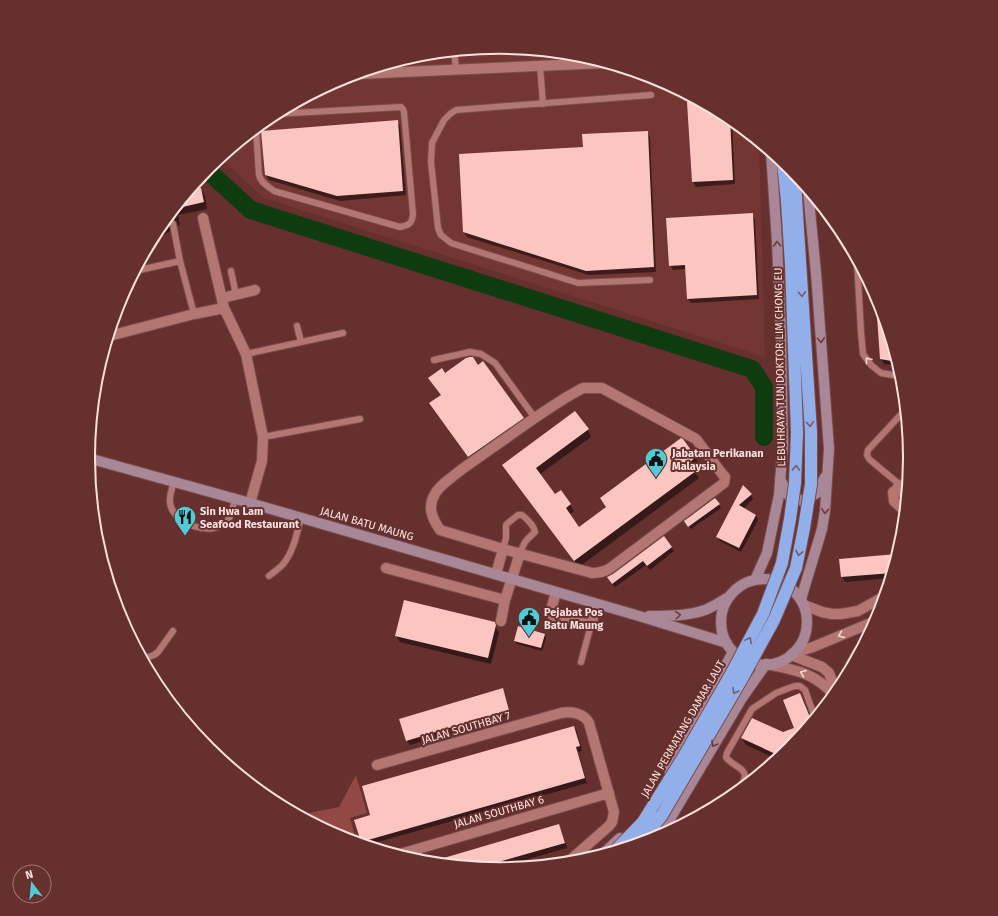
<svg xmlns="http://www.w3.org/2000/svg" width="998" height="916" viewBox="0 0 998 916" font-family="'Fira Sans',sans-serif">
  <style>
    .built { fill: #733633 }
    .green { fill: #924946 }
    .shadow { fill: #0007 }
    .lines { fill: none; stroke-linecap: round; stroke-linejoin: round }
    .river { stroke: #0f3b11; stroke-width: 18 }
    .building { fill: #fbc6c1 }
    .lane-casing { stroke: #7a4e4e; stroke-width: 8 }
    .street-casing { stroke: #7a4e4e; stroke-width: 12 }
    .secondary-casing { stroke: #7a4e4e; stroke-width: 12 }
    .highway-casing { stroke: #7a4e4e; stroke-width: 14 }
    .lane { stroke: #b37672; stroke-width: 6 }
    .street { stroke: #b37672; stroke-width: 10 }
    .secondary { stroke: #a98796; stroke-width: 10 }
    .highway { stroke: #92afea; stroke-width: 12 }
    .highway-bridge-casing { stroke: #7a4e4e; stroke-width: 14; stroke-linecap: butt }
    .highway-bridge { stroke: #92afea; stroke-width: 12 }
    .oneway { stroke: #6f3d3e }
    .oneway2 { stroke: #755c70 }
    .oneway3 { stroke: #f6d7d4 }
    .labels { text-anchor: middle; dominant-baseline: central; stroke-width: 4; stroke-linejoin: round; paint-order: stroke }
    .street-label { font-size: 11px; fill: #fee2df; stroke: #65302e }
    .poi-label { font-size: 11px; font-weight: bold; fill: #fee2df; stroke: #65302e; text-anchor: start }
    .rim { fill: none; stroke: #fee2df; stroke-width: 2 }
  </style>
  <rect width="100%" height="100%" fill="#65302e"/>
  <path class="built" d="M499,47l80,8 77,23 72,38 31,26 6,215 -501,-159 -44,-40 51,-42 71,-38 77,-23z"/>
  <path class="green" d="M356,775l11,38 -17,5 7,24 -15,-4 -43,-23 40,-8z"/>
  <path class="shadow" d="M701,102l27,14 4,4 3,64 -39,3 -3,-5 -5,-79z
    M397,121l3,5 6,69 -66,6 -71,-21 -3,-5z
    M647,132l3,5 6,135 -67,3 -122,-38 -3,-5 120,-84z
    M201,189l4,7 2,13 -29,6 2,10 -6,2 -2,3 -22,13 7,-14 32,-38z
    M752,214l3,5 4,80 -68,4 -3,-4 -1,-30 -14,1 -3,-5z
    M876,296l3,5 20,65 -15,-2 -3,-5z
    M441,395l82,23 4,7 -55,38 -38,-53 -4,-6z
    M588,430l3,7 -51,37 15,21 5,-4 10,14 4,6 -5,4 10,13 116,-71 4,7 -6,5 6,9 -120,89 -71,-96z
    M744,487l7,8 2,4 -10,10 13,6 2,5 -17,32 -21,-11 -3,-4z
    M715,499l6,9 -30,21 -4,-5z
    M671,547l3,4 -24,19 -4,-5 -31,22 -5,-5 3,-7z
    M897,555l-7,23 -45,4 -3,-5 -2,-17z
    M494,623l5,10 -8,31 -91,-22 -4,-7z
    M544,635l2,3 -4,13 -25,-7 -2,-3z
    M502,690l3,4 6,21 -101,30 -3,-5z
    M800,694l4,7 8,20 -23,28 -12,10 -31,-14 -4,-7 41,-5 12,-5z
    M574,727l3,5 5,19 -4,1 9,31 -220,62 -4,-1 -1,-3 9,-25z
    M558,825l3,5 6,18 -67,19 1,2 -70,-7z"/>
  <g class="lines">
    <path class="river" d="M207,170l44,40 501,159 12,18v50"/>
  </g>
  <path class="building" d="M699,101l31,17 3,62 -41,2 -5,-80z
    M398,120l5,71 -66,5 -72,-21 -4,-44z
    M648,131l6,136 -68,4 -123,-39 -4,-78 124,-7 -1,-13z
    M201,188l3,14 -30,7 16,-19z
    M753,213l4,82 -70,4 -2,-34 -16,1 -3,-48z
    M879,301l18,61 -17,-3 -4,-57z
    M470,357h3l5,8 5,-4 41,57 -56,39 -39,-54 12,-8 -13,-17 14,-10 3,5 21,-15z
    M575,411l14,18 -53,39 19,26 6,-4 10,14 -5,4 13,19 27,-20 -6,-9 81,-60 2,1 13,18 -6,5 6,9 -122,90 -72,-96z
    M743,485l9,9 -13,11 17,10 -17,33 -23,-11z
    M715,498l5,6 -32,23 -4,-6z
    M664,536l8,11 -25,19 -4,-5 -31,23 -5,-7 6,-3z
    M897,554l-5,19 -51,4 -2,-18z
    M404,600l91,22 1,3 -8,33 -93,-22z
    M518,626l27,8 -4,14 -27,-7z
    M503,688l6,22 -103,31 -7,-22z
    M800,693l12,29 -23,27 -9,7 -39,-18 11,-20 31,14 11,-4 -11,-28z
    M574,726l6,20 -4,1 9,31 -224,64 -7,-22 16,-5 -8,-29z
    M559,824l6,19 -84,24 -51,-5z"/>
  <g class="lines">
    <g class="lane-casing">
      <path id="lane" d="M454,51l2,18
        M540,66l3,38
        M256,129l3,46c2,8 9,11 15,16l126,36c10,-2 12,-4 13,-13l-9,-102 -1,-3 -2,-2 -126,7
        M173,224l7,37 14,53
        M857,261l4,71 2,22 8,11 10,8 12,2 8,-2
        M135,271l45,-10
        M231,271l5,24
        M650,280l-72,3 -127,-40 -10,-8 -3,-7 -7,-66 1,-19 12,-23 6,-6 6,-4 195,-15
        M297,326l4,16
        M246,354l97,-21
        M434,360l36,-8 11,2 14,9 40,55
        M263,437l97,-18
        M174,482c-2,6 -5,14 -4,21 3,22 44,35 58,17 4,-6 5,-14 7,-21
        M899,484l-30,-25 -2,-4 1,-5 37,-40
        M893,492l3,-6 12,-6
        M503,549l3,-11v-13l2,-2 10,-8h4c5,4 12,11 13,17 -10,9 -10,9 -15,21
        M269,576c5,-4 11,-8 15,-13 10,-13 13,-30 17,-46
        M143,659l11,-4 4,-3 15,-21
        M581,662l10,-37
        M849,672v-8l9,-15 4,-3
        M737,792c2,-4 5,-8 7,-12 5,-12 -13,-14 -18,-23l1,-4 25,-44 24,-16 13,-5 6,-2h5l5,4 10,28"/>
    </g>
    <g class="street-casing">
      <path id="street" d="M357,74l249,-11
        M203,218l21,90 22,46 17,83 -1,24 -12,42
        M222,298l33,-8
        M109,336l85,-22 30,-6
        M583,388h19l94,51 27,36 2,2 -1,6 -115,86c-6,3 -10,4 -17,4l-89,-24 -63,-19c-8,-12 -13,-23 -5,-36 4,-8 11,-12 17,-17 12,-10 25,-18 37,-27 31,-21 61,-45 94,-62z
        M905,511l-11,-10 -1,-9h11l2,3
        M386,568l119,32
        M496,574l7,-25
        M556,592l-5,18 1,5 2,1 37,9 6,-21
        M804,605l18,7 10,2h9l17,-3 27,-15
        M501,621l4,-21 15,-47
        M793,653l20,-6 60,-25 3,-2
        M791,655l31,12 7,6 7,19
        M766,664c28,6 48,8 68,31
        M377,765l184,-52c10,-2 23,0 28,10l25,89 -2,10 -3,4 -41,36
        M397,855l212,-62"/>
    </g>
    <g class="secondary-casing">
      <path id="secondary" d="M88,458l162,45 262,76 127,37 88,27
        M780,479l9,17 14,5 14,-8 8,-16
        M721 622a43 43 0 1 1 86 0a43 43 0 1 1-86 0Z
        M755,580l12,-27 12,-58 4,-51 -2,-109 -4,-93 -6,-90
        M801,599l21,-70 3,-18 4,-62 -13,-176 -8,-83
        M649,616c19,0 38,0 56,-6 8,-3 15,-8 22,-12
        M669,770l64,-118
        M657,837l13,-18 72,-121 24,-34
        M604,853l16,-15"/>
    </g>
    <g class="highway-casing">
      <path id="highway" d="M783,162l4,39
        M795,174l1,25"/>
    </g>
    <use href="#lane" class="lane"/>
    <use href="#street" class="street"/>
    <use href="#secondary" class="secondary"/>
    <use href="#highway" class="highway"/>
    <g class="highway-bridge-casing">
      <path id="highway-bridge" d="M641,842l21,-27 78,-133 34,-62 22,-52 8,-40 7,-44v-52l-15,-233
        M616,850l27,-28 41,-66 46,-80 33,-62 19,-51 8,-44 5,-36 2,-50 -6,-169 -4,-63"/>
    </g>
    <use href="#highway-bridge" class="highway-bridge"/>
  </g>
  <defs><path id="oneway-chevron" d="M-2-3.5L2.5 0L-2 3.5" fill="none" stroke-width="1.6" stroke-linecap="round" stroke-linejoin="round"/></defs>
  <g class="oneway">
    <use href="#oneway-chevron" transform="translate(777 244) rotate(-93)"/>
    <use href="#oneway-chevron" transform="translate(821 340) rotate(86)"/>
    <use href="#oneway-chevron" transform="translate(825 511) rotate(96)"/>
    <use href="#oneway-chevron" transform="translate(678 615) rotate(-5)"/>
    <use href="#oneway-chevron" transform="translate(714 744) rotate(121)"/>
  </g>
  <g class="oneway2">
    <use href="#oneway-chevron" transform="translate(802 294) rotate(86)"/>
    <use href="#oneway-chevron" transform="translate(810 424) rotate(86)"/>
    <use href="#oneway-chevron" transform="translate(796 468) rotate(-88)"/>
    <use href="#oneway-chevron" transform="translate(799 553) rotate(102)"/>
    <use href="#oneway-chevron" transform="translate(749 640) rotate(-62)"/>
    <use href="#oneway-chevron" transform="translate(735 691) rotate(120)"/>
  </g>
  <g class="oneway3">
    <use href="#oneway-chevron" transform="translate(868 360) rotate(-128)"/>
    <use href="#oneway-chevron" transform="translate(841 635) rotate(158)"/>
    <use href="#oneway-chevron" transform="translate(803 673) rotate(-159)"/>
  </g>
  <defs>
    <g id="civic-pin" transform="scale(1.15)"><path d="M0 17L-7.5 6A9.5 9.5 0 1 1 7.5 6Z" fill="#52cbd7" stroke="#65302e"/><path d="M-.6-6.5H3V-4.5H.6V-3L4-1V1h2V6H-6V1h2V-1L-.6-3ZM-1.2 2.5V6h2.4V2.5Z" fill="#111"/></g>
    <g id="restaurant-pin" transform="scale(1.15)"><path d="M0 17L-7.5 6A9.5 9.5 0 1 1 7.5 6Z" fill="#52cbd7" stroke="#65302e"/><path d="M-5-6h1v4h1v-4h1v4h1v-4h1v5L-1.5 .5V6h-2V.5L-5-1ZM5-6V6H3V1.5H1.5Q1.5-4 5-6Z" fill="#111"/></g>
  </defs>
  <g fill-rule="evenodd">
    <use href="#civic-pin" x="656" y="459"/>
    <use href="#restaurant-pin" x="185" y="517"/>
    <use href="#civic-pin" x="529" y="618"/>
  </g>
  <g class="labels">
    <g class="street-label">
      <text transform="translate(780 367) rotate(-91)">LEBUHRAYA TUN DOKTOR LIM CHONG EU</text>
      <text transform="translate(367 524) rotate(16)">JALAN BATU MAUNG</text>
      <text transform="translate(466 728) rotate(-16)">JALAN SOUTHBAY 7</text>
      <text transform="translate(683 729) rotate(-60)">JALAN PERMATANG DAMAR LAUT</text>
      <text transform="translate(499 812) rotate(-16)">JALAN SOUTHBAY 6</text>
    </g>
    <g class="poi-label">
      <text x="672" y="453">Jabatan Perikanan<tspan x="672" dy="13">Malaysia</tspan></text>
      <text x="200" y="511">Sin Hwa Lam<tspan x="200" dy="13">Seafood Restaurant</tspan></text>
      <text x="544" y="612">Pejabat Pos<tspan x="544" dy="13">Batu Maung</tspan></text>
    </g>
  </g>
  <path d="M0 0H998V916H0ZM95 458a404 404 0 1 1 808 0a404 404 0 1 1-808 0Z" fill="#65302e" fill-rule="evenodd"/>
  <path class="rim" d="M95 458a404 404 0 1 1 808 0a404 404 0 1 1-808 0Z"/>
  <g transform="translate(32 884) rotate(344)"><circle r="19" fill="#65302e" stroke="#a27775"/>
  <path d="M0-3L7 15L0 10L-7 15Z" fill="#52cbd7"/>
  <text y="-6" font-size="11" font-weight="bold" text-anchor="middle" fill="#fee2df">N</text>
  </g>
</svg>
